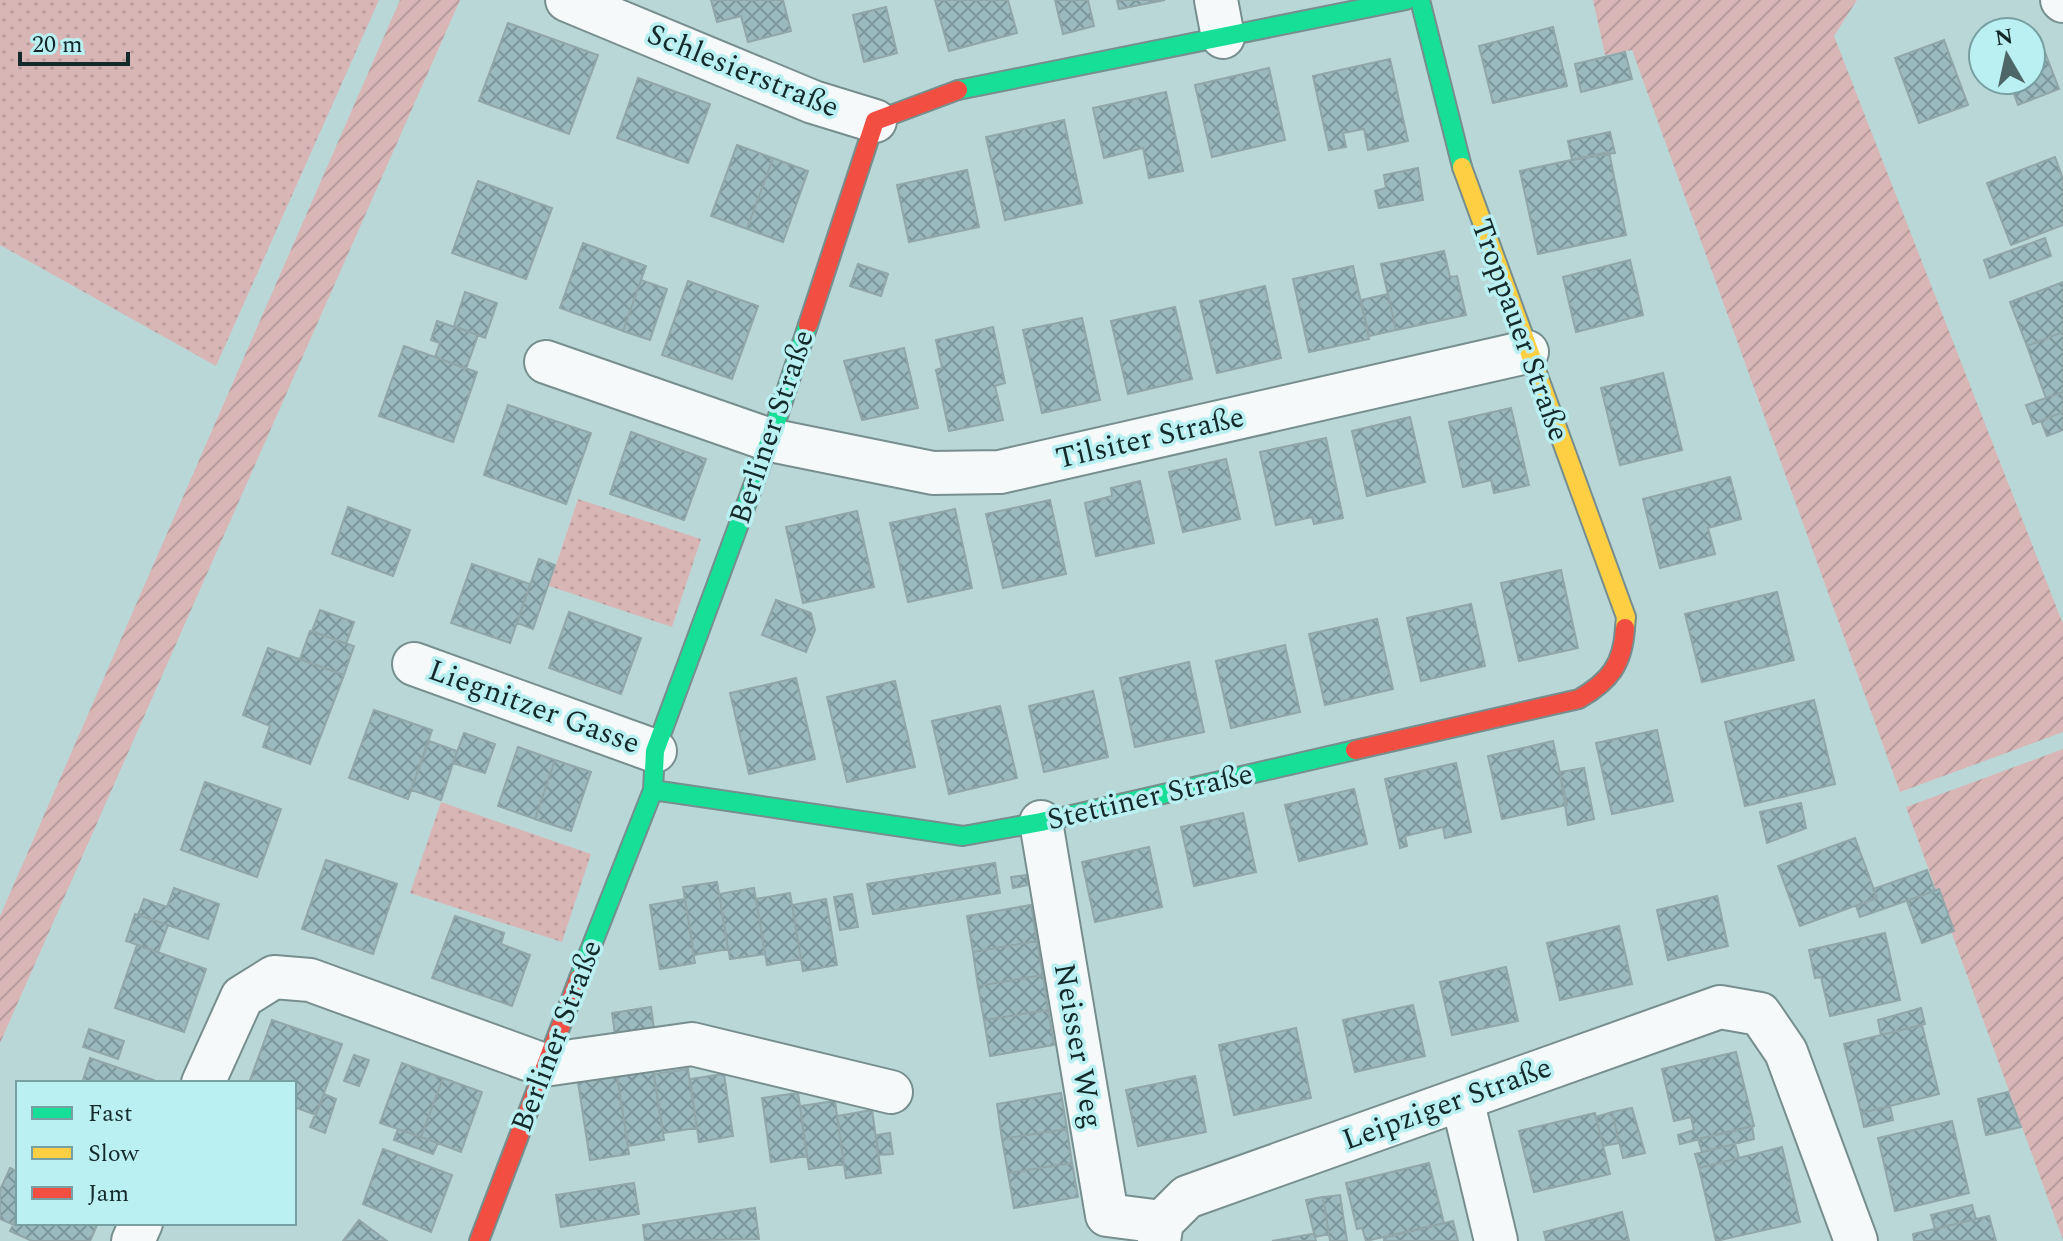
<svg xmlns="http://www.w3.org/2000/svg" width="2063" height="1241" viewBox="0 0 2063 1241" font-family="Spectral,serif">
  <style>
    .grass { fill: url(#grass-dots) }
    .garden { fill: url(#garden-furrows) }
    .building { fill: url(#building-cross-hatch); stroke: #90a6a9; stroke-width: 2 }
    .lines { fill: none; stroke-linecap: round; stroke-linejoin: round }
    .street-casing { stroke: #778e8e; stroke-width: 46 }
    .fast-casing { stroke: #778e8e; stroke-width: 22 }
    .slow-casing { stroke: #778e8e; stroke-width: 22 }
    .jam-casing { stroke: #778e8e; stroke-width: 22 }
    .street { stroke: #f5f9f9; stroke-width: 42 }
    .fast { stroke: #16e098; stroke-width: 18 }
    .slow { stroke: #ffcf43; stroke-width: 18 }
    .jam { stroke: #f24e42; stroke-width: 18 }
    .labels { text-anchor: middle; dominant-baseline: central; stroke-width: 7; stroke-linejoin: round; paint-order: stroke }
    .street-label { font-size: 30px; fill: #14292a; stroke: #baf0f2 }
  </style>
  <defs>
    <pattern id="grass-dots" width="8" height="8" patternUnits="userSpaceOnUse" patternTransform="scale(2)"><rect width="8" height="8" fill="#d8b6b6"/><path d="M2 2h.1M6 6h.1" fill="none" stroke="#b89c9d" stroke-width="1.8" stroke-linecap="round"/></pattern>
    <pattern id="garden-furrows" width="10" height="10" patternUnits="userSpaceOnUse" patternTransform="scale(2)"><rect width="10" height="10" fill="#d8b6b6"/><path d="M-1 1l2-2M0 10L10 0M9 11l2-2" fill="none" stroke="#b89c9d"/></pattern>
    <pattern id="building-cross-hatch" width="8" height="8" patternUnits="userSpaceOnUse" patternTransform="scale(2)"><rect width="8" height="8" fill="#9abac0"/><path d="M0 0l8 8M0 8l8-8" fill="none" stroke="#7c979c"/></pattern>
  </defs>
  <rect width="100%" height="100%" fill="#bad7d8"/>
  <path class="grass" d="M0,0h379l-163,366 -216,-121z
    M578,499l123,40 -29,88 -123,-41z
    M441,802l150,52 -29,88 -152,-49z"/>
  <path class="garden" d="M400,0h60l-460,1043v-127z
    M1593,0h264l-23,36 229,588v108l-163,60 -268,-742 -27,5z
    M2063,749v491l-157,-433z"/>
  <path class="building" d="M711,0h72l8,31 -43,11 -7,-26 -24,6z
    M935,0h73l9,33 -68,18z
    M1055,0h33l6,26 -31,8z
    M1117,0h48l-46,9z
    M886,7l11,46 -33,9 -11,-47z
    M508,23l90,32 -29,79 -90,-33z
    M1553,27l14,59 -74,17 -14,-57z
    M2038,34l21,55 -41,16 -9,-25h22v-44z
    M1944,40l24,65 -49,18 -24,-65z
    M1625,52l7,27 -51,13 -6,-28z
    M1390,59l18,82 -40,9 -4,-21 -21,4 3,14 -17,3 -16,-74z
    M1269,68l16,72 -73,17 -17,-72z
    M638,78l72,26 -22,59 -71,-25z
    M1166,92l17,79 -34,7 -6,-30 -39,10 -11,-50z
    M1064,120l18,83 -77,17 -19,-83z
    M1610,132l5,21 -43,7 -4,-19z
    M737,145l36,13 -26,71 -36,-13z
    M1609,152l17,83 -88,19 -18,-83z
    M2055,157l8,22v46l-52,20 -24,-62z
    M773,158l35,13 -25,71 -36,-13z
    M1418,168l5,32 -44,8 -4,-17 11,-3 -2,-13z
    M967,170l12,57 -70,15 -12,-57z
    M478,181l74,27 -26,71 -74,-26z
    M2045,238l6,18 -61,22 -6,-18z
    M583,243l63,23 -23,65 -63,-23z
    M1444,251l6,26 7,-1 9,39 -70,15 -15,-66z
    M1630,260l13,55 -67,17 -13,-55z
    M858,264l30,10 -7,22 -31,-10z
    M1353,266l16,73 -60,13 -16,-73z
    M641,280l26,9 -17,51 -27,-9z
    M688,281l70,25 -26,73 -70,-24z
    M2063,282v50l-36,14 -17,-44z
    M1265,286l16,72 -64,15 -17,-72z
    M465,292l32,11 -12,35 -31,-12z
    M1388,294l8,36 -27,6 -8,-36z
    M1175,307l17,72 -64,15 -17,-73z
    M1082,318l18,82 -58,13 -19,-83z
    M437,321l41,14 -12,34 -31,-12 5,-14 -9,-3z
    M993,327l12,56 -10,3 8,34 -54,11 -13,-61 6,-2 -6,-28z
    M2063,332v60l-17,6 -19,-52z
    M404,346l73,26 -24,70 -74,-26z
    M904,348l14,60 -56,12 -18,-59z
    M1663,373l19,77 -62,15 -19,-77z
    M2063,392v20l-30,12 -7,-19z
    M508,405l83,28 -25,71 -82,-29z
    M1511,408l18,77 -35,8 -3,-13 -28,7 -14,-65z
    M2063,412v18l-16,6 -6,-15z
    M1410,417l15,65 -58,14 -15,-65z
    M631,432l75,27 -22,61 -74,-26z
    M1326,438l17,80 -29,6 -2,-7 -36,8 -16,-73z
    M1226,459l14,60 -57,13 -14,-60z
    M1730,477l11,42 -33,9 7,26 -55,14 -17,-69z
    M1140,481l14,62 -58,13 -11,-53 27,-7 -1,-8z
    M1050,500l16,74 -63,14 -17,-74z
    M348,507l62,23 -17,46 -61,-22z
    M955,509l17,79 -64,14 -18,-79z
    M857,511l17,76 -71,16 -17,-76z
    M539,559l16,6 -22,64 -16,-6z
    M472,564l58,20 -20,59 -59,-20z
    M1561,570l17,78 -59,13 -18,-78z
    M1777,592l17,68 -92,22 -17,-68z
    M776,600l35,13 4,17 -9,22 -44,-17z
    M1471,604l14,62 -64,15 -14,-63z
    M320,610l34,12 -8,22 -34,-13z
    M569,612l72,26 -20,56 -72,-26z
    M1377,619l16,70 -68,16 -16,-71z
    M310,631l44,15 -10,29 -44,-16z
    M1285,645l15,67 -69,16 -15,-67z
    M268,648l76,27 -34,89 -47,-17 7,-21 -27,-11z
    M1189,662l15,70 -69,15 -15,-69z
    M796,678l19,81 -66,15 -19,-81z
    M895,681l20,86 -68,15 -20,-85z
    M1093,691l15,66 -64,15 -15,-66z
    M1814,700l21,84 -90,22 -20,-84z
    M1000,706l17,72 -68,16 -17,-73z
    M374,710l58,20 -24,69 -59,-21z
    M1657,730l16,71 -61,13 -16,-71z
    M464,733l31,11 -10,29 -32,-10z
    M429,741l28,10 -16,49 -30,-10z
    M1553,741l14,64 -65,14 -14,-63z
    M518,747l37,13 -20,59 -37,-13z
    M555,760l36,12 -20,59 -36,-12z
    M1456,763l15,69 -26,6 -2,-11 -38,9 2,10 -7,2 -15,-69z
    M1584,768l10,51 -26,6 -8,-53z
    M205,782l76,27 -24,68 -76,-27z
    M1354,789l13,55 -68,17 -14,-56z
    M1801,803l5,25 -39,15 -7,-31z
    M1243,813l13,59 -62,14 -13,-59z
    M1855,838l22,60 -77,28 -22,-60z
    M1149,847l13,60 -67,15 -13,-60z
    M326,860l71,24 -24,70 -71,-25z
    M995,863l5,30 -127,21 -6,-30z
    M1927,870l8,21 -75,26 -4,-11 21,-8 -4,-9z
    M1026,875l2,10 -15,3 -2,-11z
    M717,882l11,67 -34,6 -11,-68z
    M174,888l45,16 -11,35 -70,-24 6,-16 23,8z
    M754,888l11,66 -35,5 -11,-65z
    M1939,889l15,42 -32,12 -15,-42z
    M790,893l11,66 -34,6 -11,-66z
    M852,894l6,33 -18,3 -6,-33z
    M1717,896l11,50 -60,14 -11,-50z
    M685,899l10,64 -35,6 -10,-64z
    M826,899l11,66 -34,6 -11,-66z
    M1031,905l6,36 -64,11 -6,-36z
    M135,914l33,11 -10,27 -32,-11z
    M455,916l49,17 -3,11 29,11 -18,51 -80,-28z
    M1619,926l13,58 -72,16 -13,-57z
    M1885,933l15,67 -70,16 -9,-39 -6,1 -6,-28z
    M1037,941l6,34 -65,11 -5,-34z
    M137,945l69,24 -22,63 -69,-24z
    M1506,967l12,54 -66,14 -12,-53z
    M1043,975l5,35 -64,10 -6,-34z
    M1413,1005l12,51 -70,16 -12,-52z
    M651,1007l3,22 -39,6 -3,-22z
    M1921,1008l4,16 -44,11 -3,-15z
    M1048,1010l6,35 -64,11 -6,-36z
    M272,1020l70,24 -26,71 -22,-8v-24h-45z
    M1922,1025l17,69 -78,19 -17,-69z
    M1296,1028l15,70 -77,17 -15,-70z
    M89,1029l35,12 -6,18 -35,-12z
    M1736,1052l18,74 -74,18 -2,-9 16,-5 -3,-13 -17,4 -12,-52z
    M354,1055l15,5 -10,26 -15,-5z
    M90,1058l64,22 -1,3h-71z
    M402,1063l41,15 -22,59 -41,-14z
    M688,1069l9,59 -34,5 -9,-59z
    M653,1071l11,69 -36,6 -11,-70z
    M724,1074l9,62 -34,6 -9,-63z
    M617,1076l12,78 -39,6 -12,-78z
    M1195,1076l11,56 -68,14 -12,-56z
    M443,1078l39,14 -21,60 -40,-15z
    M2008,1092l13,35 -35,8 -8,-36z
    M798,1093l9,63 -36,6 -9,-64z
    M1061,1093l6,36 -65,10 -5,-35z
    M324,1094l12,5 -11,34 -15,-6z
    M835,1101l9,63 -35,5 -9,-63z
    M1890,1106l3,14 -29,7 -3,-14z
    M1632,1108l13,45 -22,5 -11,-46z
    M872,1110l9,63 -35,5 -9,-62z
    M1612,1112l7,31 -16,3 -7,-29z
    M1595,1113l15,61 -76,18 -15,-61z
    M1952,1121l17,72 -74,18 -17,-73z
    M1752,1126l2,13 -52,13 -4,-13z
    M398,1129l40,14 -5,11 -39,-14z
    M1067,1129l5,34 -64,10 -6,-34z
    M890,1133l3,21 -15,1 -2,-20z
    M1735,1144l4,14 -40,10 -4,-14z
    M1782,1147l18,75 -84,19 -17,-73z
    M383,1149l69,26 -21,57 -68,-28z
    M1072,1163l6,34 -64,11 -6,-35z
    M1429,1163l15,60 -78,18 -4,-13 -5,1 -11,-46z
    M10,1168l8,4v43l-4,10 -14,-6v-29z
    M634,1183l5,31 -78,13 -5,-32z
    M1340,1195l7,46h-17l-7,-44z
    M1323,1197l6,37 -14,3 -9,-37z
    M1972,1205l4,14 -41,10 -4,-14z
    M755,1208l4,31 -114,2 -2,-16z
    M1622,1212l7,29h-83l-2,-9z
    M18,1215v8h80l-8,18h-58l-22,-10z
    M1989,1216l7,25h-82l-1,-7z
    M359,1220l28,21h-44z
    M1453,1221l5,20h-74v-3z
    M1314,1234l2,7h-44l40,-7z"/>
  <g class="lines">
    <g class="street-casing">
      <path id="street" d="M567,0l246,102 62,19
        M1216,0l7,37
        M2062,0l1,1
        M546,362l224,78 163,33 67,-1 527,-120
        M414,664l241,87
        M1041,822l66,393 55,7
        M203,1083l39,-86 32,-20 36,3 234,85 148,-21 199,48
        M1462,1099l34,142
        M133,1241l8,-18
        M1159,1241l3,-19 25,-25 533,-190 40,7 26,38 70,189"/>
    </g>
    <g class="fast-casing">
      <path id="fast" d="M1420,0l42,167
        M958,90l448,-90
        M653,790l310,46 78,-14 314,-72
        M579,978l74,-188 2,-39 115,-311 38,-115"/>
    </g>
    <g class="slow-casing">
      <path id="slow" d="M1462,167l164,450 -1,11"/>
    </g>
    <g class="jam-casing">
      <path id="jam" d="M808,325l67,-204 83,-31
        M1355,750l224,-51c31,-18 44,-35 46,-71
        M479,1241l100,-263"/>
    </g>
    <use href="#street" class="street"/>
    <use href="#fast" class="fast"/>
    <use href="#slow" class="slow"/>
    <use href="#jam" class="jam"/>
  </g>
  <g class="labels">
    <g class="street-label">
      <text transform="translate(743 71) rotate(22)">Schlesierstraße</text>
      <text transform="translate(1520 330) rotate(70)">Troppauer Straße</text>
      <text transform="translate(772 427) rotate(-71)">Berliner Straße</text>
      <text transform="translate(1150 438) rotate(-13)">Tilsiter Straße</text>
      <text transform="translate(534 707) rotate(20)">Liegnitzer Gasse</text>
      <text transform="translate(1150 797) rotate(-13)">Stettiner Straße</text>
      <text transform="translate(557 1036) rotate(-69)">Berliner Straße</text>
      <text transform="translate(1078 1046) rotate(80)">Neisser Weg</text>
      <text transform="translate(1447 1104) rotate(-20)">Leipziger Straße</text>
    </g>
  </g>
  <rect x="16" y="1081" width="280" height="144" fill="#baf0f2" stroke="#78a0a2" stroke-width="2"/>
  <rect x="32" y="1107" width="40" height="12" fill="#16e098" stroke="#78a0a2" stroke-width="2"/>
  <text x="88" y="1121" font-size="24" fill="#14292a">Fast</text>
  <rect x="32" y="1147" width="40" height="12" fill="#ffcf43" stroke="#78a0a2" stroke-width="2"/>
  <text x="88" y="1161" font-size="24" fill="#14292a">Slow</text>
  <rect x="32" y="1187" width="40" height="12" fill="#f24e42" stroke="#78a0a2" stroke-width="2"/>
  <text x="88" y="1201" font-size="24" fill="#14292a">Jam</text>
  <g transform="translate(2007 56) rotate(351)"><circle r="38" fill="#baf0f2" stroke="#78a0a2" stroke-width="2"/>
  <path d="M0-6L14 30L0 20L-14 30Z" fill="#4e6667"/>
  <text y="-12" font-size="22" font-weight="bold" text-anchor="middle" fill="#14292a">N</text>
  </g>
  <path d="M20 52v12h108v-12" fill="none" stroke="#14292a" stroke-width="4"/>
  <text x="32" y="52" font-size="24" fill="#14292a" stroke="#baf0f2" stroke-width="6" paint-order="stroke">20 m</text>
</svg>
